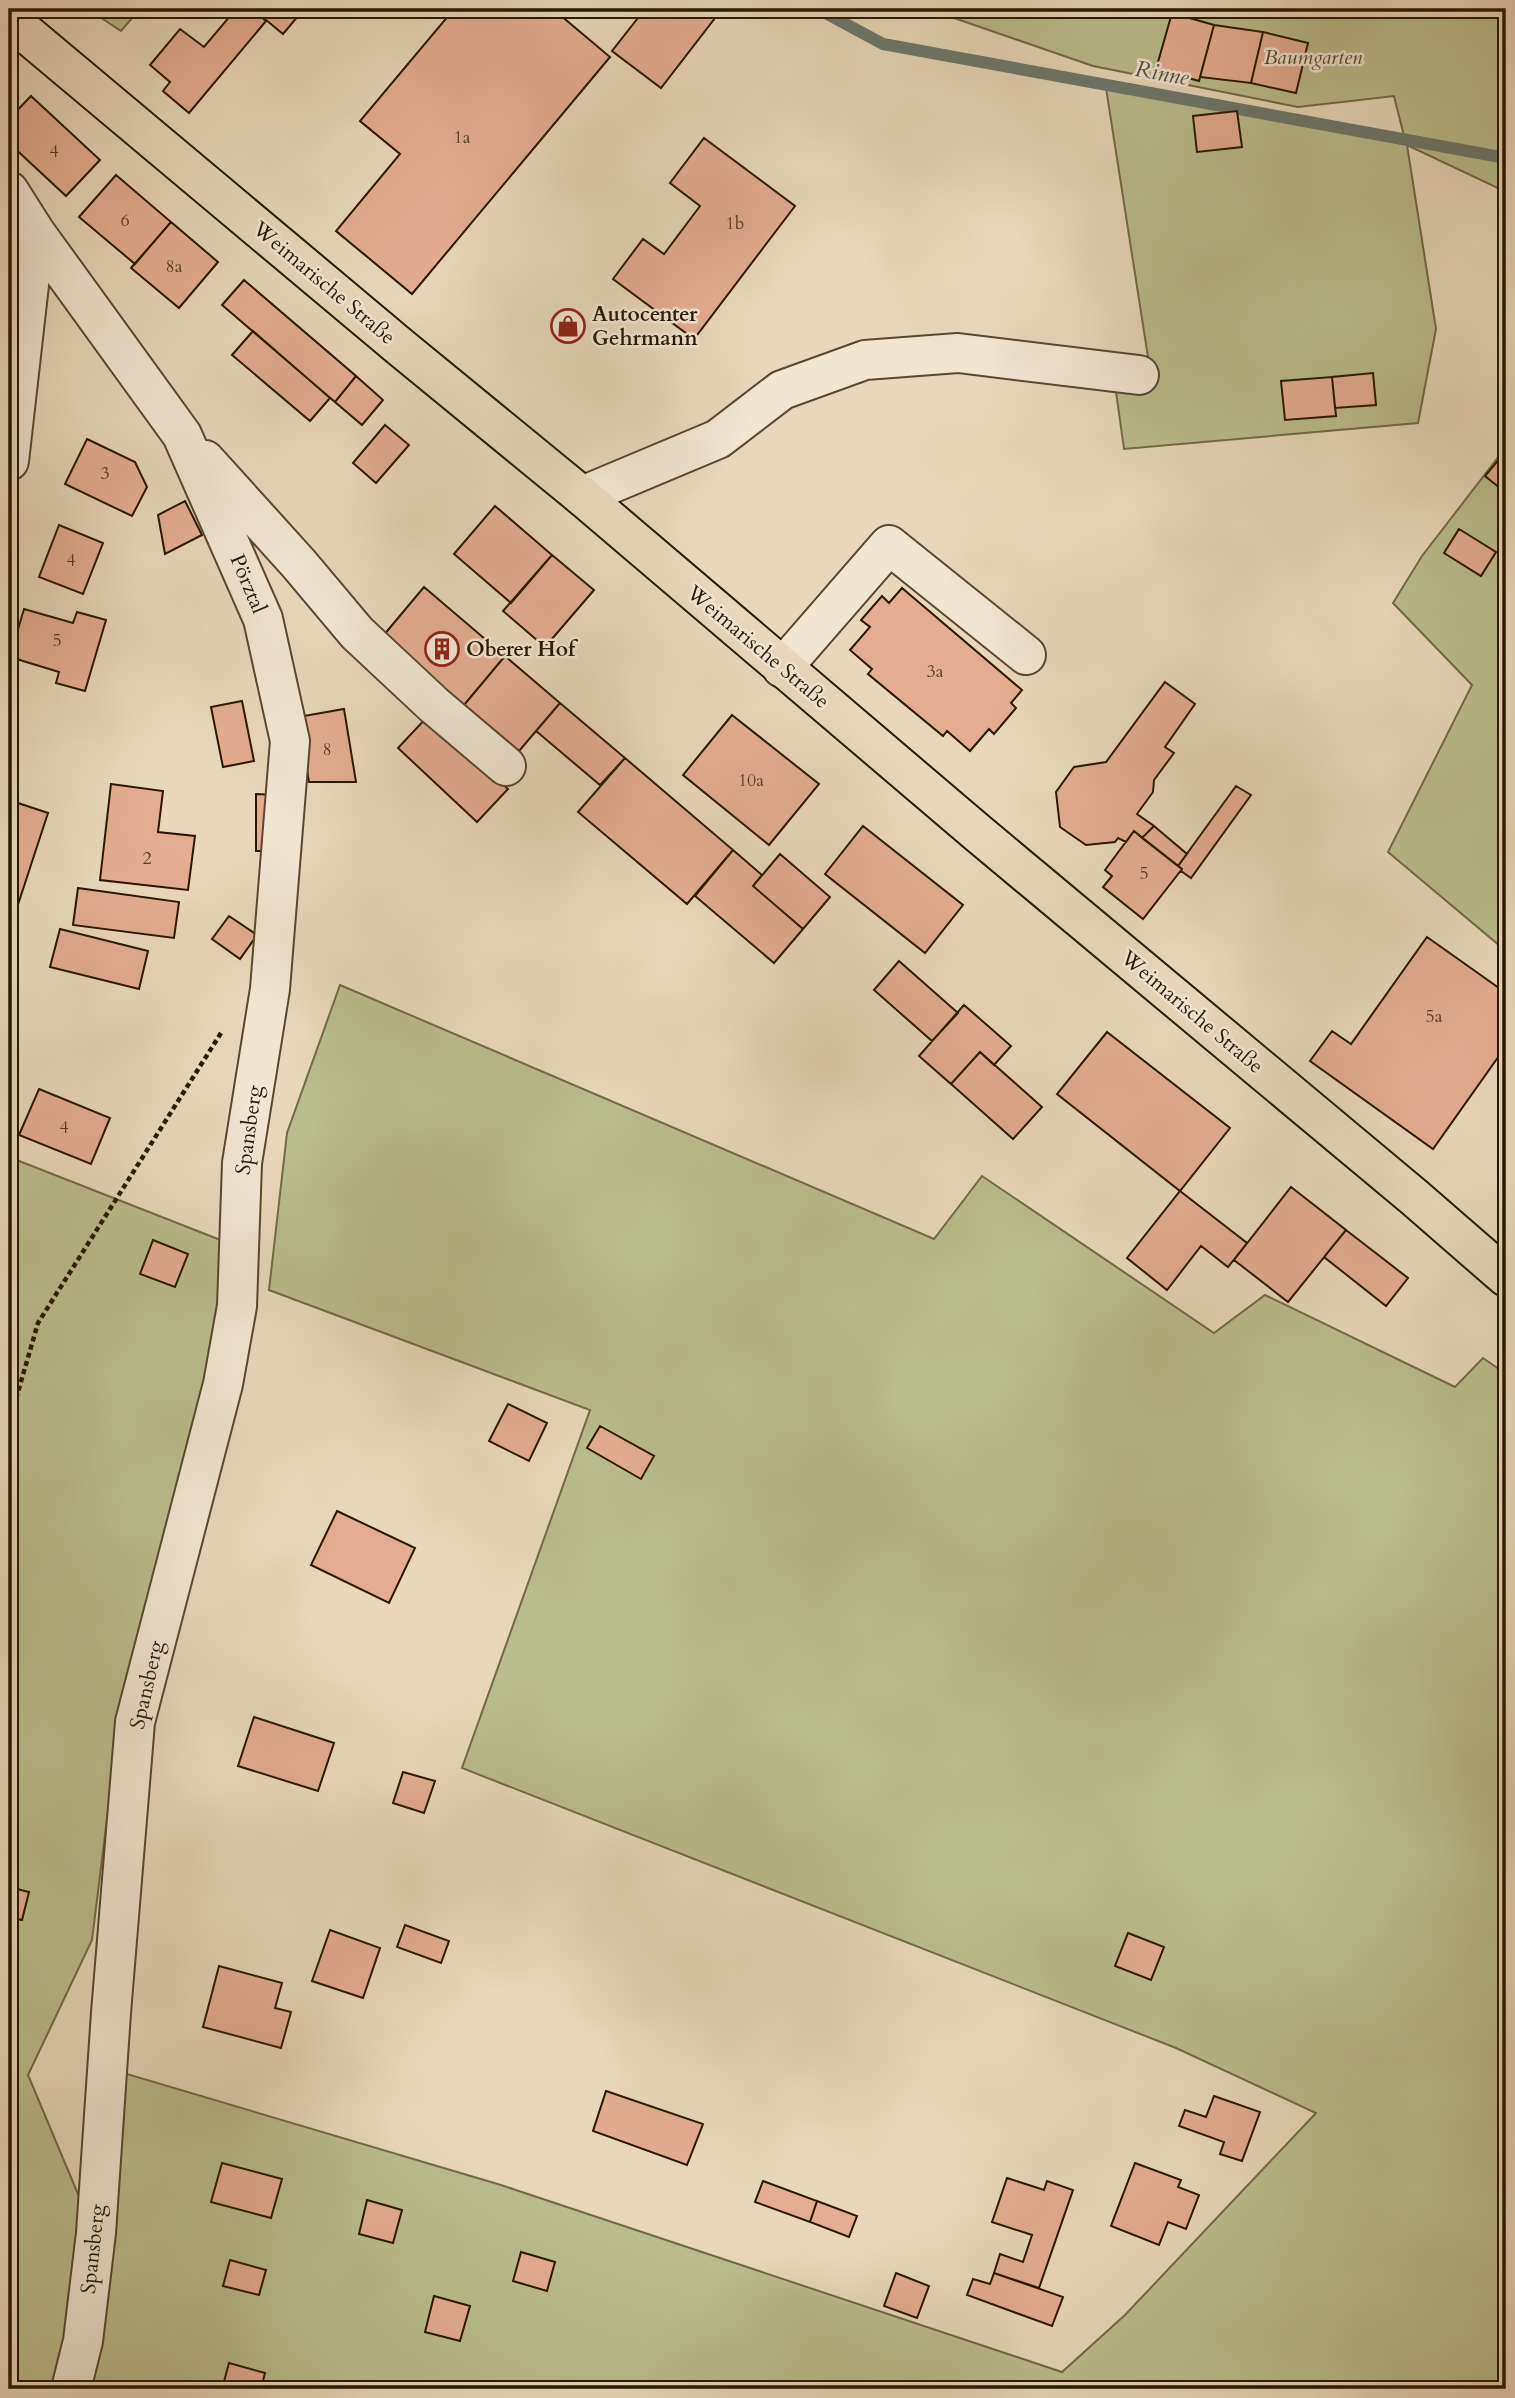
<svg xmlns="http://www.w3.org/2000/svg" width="1515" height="2398" viewBox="0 0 1515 2398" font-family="Cardo,serif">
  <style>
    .green { fill: #babd8c; stroke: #726a46; stroke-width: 2 }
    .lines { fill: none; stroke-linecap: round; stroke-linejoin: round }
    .stream { stroke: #6c786d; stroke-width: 12 }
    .building { fill: #e4ad91; stroke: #291701; stroke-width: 2 }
    .minor-casing { stroke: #59472f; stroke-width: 42 }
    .major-casing { stroke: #291701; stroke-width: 42 }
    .path { stroke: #291701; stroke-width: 4.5; stroke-dasharray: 5 3.5; stroke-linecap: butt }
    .minor { stroke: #f0e6d2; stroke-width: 38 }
    .major { stroke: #e8d8b9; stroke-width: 38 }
    .labels { text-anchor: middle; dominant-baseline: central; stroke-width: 5; stroke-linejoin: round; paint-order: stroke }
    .number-label { font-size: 18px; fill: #583c25 }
    .park-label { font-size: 21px; font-style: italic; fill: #54492b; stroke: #f0e6d2 }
    .street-label { font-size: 21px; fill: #291701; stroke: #f0e6d2 }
    .poi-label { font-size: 21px; font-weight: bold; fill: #291701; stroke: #f0e6d2; text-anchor: start }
    .water-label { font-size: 23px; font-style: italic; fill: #505040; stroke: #f0e6d2 }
  </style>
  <rect width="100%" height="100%" fill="#e8d8b9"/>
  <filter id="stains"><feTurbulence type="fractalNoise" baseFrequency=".00286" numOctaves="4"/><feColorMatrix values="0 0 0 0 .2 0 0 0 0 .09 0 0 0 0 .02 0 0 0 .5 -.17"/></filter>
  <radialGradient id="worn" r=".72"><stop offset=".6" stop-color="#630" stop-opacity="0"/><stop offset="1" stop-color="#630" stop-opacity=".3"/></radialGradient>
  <path class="green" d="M88,9h52l-19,22z
    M928,9h578v183l-99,-47 29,184 -18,94 -294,26 -12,-86 36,-6 -42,-269 300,56 -12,-48 -96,11 -205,-41z
    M1506,447v504l-118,-99 84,-167 -79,-82 29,-47z
    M340,985l594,254 48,-63 232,157 51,-38 190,92 28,-29 23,16v1015h-1394l-26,-7 31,-311 384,114 561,187 63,-57 191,-202 -140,-65 -714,-280 128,-358 -321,-120 18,-157z
    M9,1157l219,86 -17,136 -89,319 -30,242 -64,135 55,131 -21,183h-53z"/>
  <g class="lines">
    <path class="stream" d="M818,9l65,35 623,114"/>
  </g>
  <path class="building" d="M236,9h16l14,12 -77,92 -26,-22 7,-9 -20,-17 30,-36 24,18z
    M255,9h49l-21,25 -29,-24z
    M454,9h99l57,48 -198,237 -76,-63 64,-77 -40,-33z
    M645,9h77l-61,79 -49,-37z
    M1172,13l42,12 -15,56 -43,-12z
    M1214,25l49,7 -12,51 -51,-6z
    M1263,32l45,11 -12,50 -45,-10z
    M31,96l69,64 -34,36 -57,-53v-24z
    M1237,111l5,36 -45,5 -4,-36z
    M704,138l91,68 -101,133 -81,-60 30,-40 21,15 36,-48 -30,-23z
    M116,175l55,47 -36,42 -56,-47z
    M171,222l47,40 -39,46 -48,-40z
    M244,280l112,96 -21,26 -113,-97z
    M253,331l77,67 -20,23 -78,-66z
    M1373,373l3,32 -41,3 -3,-31z
    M356,376l27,24 -21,25 -27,-23z
    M1332,377l4,39 -51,4 -4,-39z
    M385,425l24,20 -33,38 -23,-20z
    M87,439l48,23 12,25 -15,29 -67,-32z
    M1506,451v42l-21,-17z
    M185,501l17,34 -37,19 -7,-39z
    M495,506l57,49 -41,48 -57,-49z
    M59,525l44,18 -20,51 -44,-17z
    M1459,529l37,23 -15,24 -37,-23z
    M552,555l42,35 -49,57 -42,-36z
    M424,587l81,69 -46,55 -81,-69z
    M902,588l120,102 -11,13 5,5 -22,26 -5,-5 -19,22 -23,-20 -4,5 -75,-62 4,-5 -22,-19 20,-23 -9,-7 21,-24 7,7z
    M24,609l49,14 4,-11 29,8 -21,71 -29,-8 3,-11 -49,-15z
    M505,656l55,47 -41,48 -55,-46z
    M1165,682l30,22 -30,43 9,6 -20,27 -1,12 -16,22 17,12 -12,12 -8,-7 -8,11 -8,-4 -3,4 -29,3 -26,-18 -4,-35 18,-25 32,-5z
    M242,701l12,60 -31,6 -12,-60z
    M560,703l65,55 -25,27 -64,-54z
    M344,709l12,73h-47l-11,-65z
    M429,715l79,74 -31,33 -79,-74z
    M732,715l87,69 -50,61 -86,-70z
    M625,758l108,92 -46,54 -109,-92z
    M111,784l52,7 -5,41 37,4 -7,54 -88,-10z
    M1236,786l15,9 -60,83 -10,-7 1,-2 -4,-3z
    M256,794l19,1v56h-19z
    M9,800l39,13 -39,119z
    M863,826l100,79 -38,48 -100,-79z
    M1154,826l33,28 -9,12 -36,-28z
    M1134,831l48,38 -39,50 -40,-32 9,-11 -7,-6z
    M733,850l29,25 -9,11 50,43 -29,34 -79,-67z
    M780,854l50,43 -27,32 -50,-43z
    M78,888l101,14 -5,36 -101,-13z
    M229,916l28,19 -17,24 -28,-20z
    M60,929l88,22 -9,38 -89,-22z
    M1427,937l79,56v53l-73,103 -123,-88 22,-30 19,13z
    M899,961l59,52 -26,28 -58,-51z
    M964,1005l47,41 -17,19 -14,-13 -29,32 -32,-28z
    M1107,1032l123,96 -50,63 -123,-97z
    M980,1052l62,55 -29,32 -62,-55z
    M39,1089l71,29 -19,46 -72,-29z
    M1291,1187l55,43 -58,72 -54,-42z
    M1180,1191l67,52 -19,24 -27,-21 -34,44 -40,-32z
    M1346,1230l62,48 -22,28 -62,-49z
    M153,1240l35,14 -13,33 -35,-13z
    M508,1404l39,19 -18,38 -40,-20z
    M600,1426l54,30 -13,23 -54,-31z
    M337,1511l78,37 -26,55 -78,-38z
    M254,1717l80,26 -16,48 -80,-25z
    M403,1772l32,9 -11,32 -31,-10z
    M9,1887l20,5 -7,28 -13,-3z
    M405,1925l44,16 -8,22 -44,-16z
    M330,1930l50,18 -17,50 -51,-17z
    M1128,1933l36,14 -13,33 -36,-14z
    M219,1966l63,17 -7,25 16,4 -10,36 -78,-21z
    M606,2091l97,33 -16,41 -94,-34z
    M1214,2096l46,16 -18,49 -22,-7 4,-12 -45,-16 6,-16 21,7z
    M222,2163l60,16 -11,39 -60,-16z
    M1135,2163l46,17 -3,7 21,8 -13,34 -18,-7 -9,23 -48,-19z
    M1007,2178l37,12 3,-9 26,9 -34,98 -45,-15 6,-19 23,8 9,-27 -40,-13z
    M763,2181l54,20 -7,21 -55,-20z
    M367,2200l35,10 -9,33 -34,-9z
    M817,2201l40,15 -8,21 -39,-15z
    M521,2252l34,10 -8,29 -34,-10z
    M230,2260l36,10 -7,25 -36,-9z
    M896,2273l33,13 -12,32 -33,-12z
    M994,2273l69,24 -11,29 -85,-31 6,-16 17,5z
    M434,2296l36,10 -10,35 -35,-9z
    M229,2363l36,10 -4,16h-39z"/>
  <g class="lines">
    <g class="minor-casing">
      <path id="minor" d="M9,191l26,41 147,203 81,184 27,122 -20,248 -28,174 -5,143 -14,78 -88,338 -24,291 -15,220 -13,108 -12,48
        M205,460l94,104 58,69 77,72 72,61
        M9,461l26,-229
        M582,496l136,-57 64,-49 83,-30 93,-7 181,22
        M782,668l107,-123 137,110"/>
    </g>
    <g class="major-casing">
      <path id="major" d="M9,19l390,327 183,150 397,338 435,363 92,80"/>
    </g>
    <path class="path" d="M9,1423l29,-100 183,-290"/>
    <use href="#minor" class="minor"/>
    <use href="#major" class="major"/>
  </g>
  <defs>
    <g id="shop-ring" transform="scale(1.75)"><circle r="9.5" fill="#f0e6d2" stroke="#8f2418" stroke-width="1.5"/><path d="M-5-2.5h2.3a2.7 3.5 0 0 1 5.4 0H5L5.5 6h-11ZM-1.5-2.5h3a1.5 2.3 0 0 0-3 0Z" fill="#8f2418"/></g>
    <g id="building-ring" transform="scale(1.75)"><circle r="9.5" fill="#f0e6d2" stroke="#8f2418" stroke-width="1.5"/><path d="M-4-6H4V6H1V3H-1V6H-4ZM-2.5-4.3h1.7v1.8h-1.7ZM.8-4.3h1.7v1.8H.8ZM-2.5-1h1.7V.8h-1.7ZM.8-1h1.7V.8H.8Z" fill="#8f2418"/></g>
  </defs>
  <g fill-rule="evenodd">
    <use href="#shop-ring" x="568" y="326"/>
    <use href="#building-ring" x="442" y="649"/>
  </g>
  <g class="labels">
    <g class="number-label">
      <text x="462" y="137">1a</text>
      <text x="54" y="151">4</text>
      <text x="125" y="220">6</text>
      <text x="735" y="223">1b</text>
      <text x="174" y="266">8a</text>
      <text x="105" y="473">3</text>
      <text x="71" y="560">4</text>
      <text x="57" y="640">5</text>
      <text x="935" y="671">3a</text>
      <text x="327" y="749">8</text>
      <text x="751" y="780">10a</text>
      <text x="147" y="858">2</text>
      <text x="1144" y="873">5</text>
      <text x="1434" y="1016">5a</text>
      <text x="64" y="1127">4</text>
    </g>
    <g class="park-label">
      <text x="1313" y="57">Baumgarten</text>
    </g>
    <g class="street-label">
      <text transform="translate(324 283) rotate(40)">Weimarische Straße</text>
      <text transform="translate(248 584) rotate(67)">Pörztal</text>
      <text transform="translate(758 647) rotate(40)">Weimarische Straße</text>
      <text transform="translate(1192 1012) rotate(40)">Weimarische Straße</text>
      <text transform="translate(249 1130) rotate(-82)">Spansberg</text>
      <text transform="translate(147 1685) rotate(-77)">Spansberg</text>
      <text transform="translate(93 2249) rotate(-84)">Spansberg</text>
    </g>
    <g class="poi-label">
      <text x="592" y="314">Autocenter<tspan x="592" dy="24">Gehrmann</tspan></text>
      <text x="466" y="649">Oberer Hof</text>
    </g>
    <g class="water-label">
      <text transform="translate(1162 73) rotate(10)">Rinne</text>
    </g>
  </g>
  <rect width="1515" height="2398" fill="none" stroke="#e8d8b9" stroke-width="35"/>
  <rect x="10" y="10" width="1494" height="2377" fill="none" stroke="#291701" stroke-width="3.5"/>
  <rect x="18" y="18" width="1480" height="2363" fill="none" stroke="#291701" stroke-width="2"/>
  <rect width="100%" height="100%" filter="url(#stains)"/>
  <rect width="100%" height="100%" fill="url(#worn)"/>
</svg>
